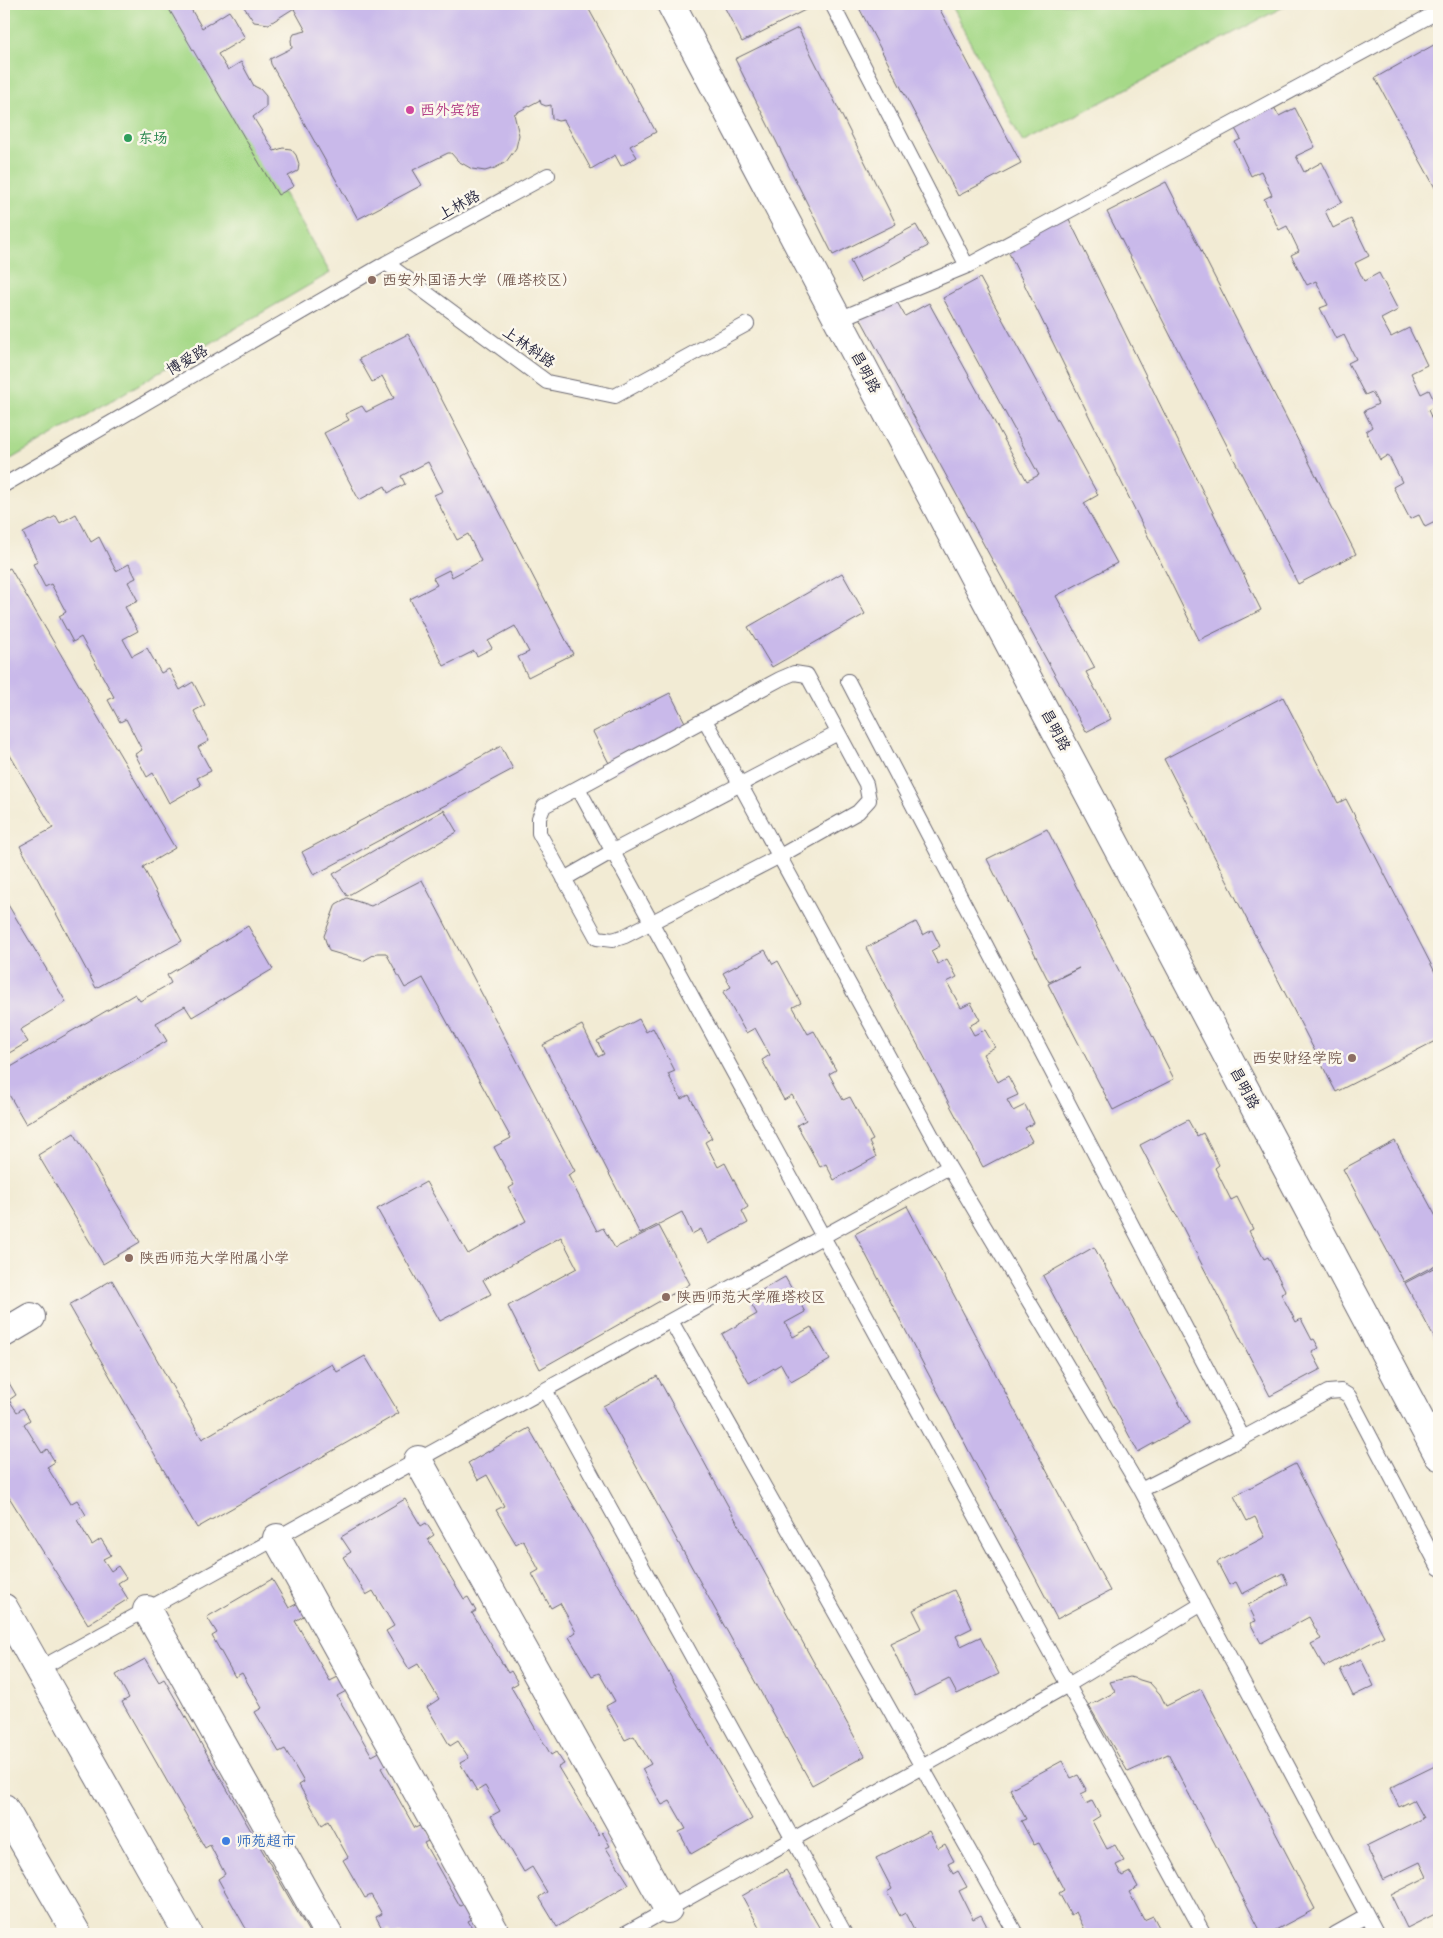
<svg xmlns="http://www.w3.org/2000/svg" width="1443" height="1938" viewBox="0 0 1443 1938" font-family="Itim,'LXGW WenKai TC',sans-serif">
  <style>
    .green { fill: #a6d988; stroke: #647e62 }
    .building { fill: #c9b9ea }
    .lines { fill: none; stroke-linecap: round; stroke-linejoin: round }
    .service-casing { stroke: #6b6871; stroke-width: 16 }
    .minor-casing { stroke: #6b6871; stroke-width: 30 }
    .tertiary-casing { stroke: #6b6871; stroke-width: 30 }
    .service { stroke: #fff; stroke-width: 14 }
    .minor { stroke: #fff; stroke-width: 28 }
    .tertiary { stroke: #fff; stroke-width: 28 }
    .hotel-dot { fill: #d1479c; stroke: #fbf7ec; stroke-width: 2 }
    .leisure-dot { fill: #2e9e5b; stroke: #fbf7ec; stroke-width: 2 }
    .education-dot { fill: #8d6e63; stroke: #fbf7ec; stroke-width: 2 }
    .shop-dot { fill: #3f7fe0; stroke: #fbf7ec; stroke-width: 2 }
    .labels { text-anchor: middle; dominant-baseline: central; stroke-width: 5; stroke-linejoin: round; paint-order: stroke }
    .hotel-label { font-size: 15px; fill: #b23c85; stroke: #fbf7ec; text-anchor: start }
    .leisure-label { font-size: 15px; fill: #27864d; stroke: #fbf7ec; text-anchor: start }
    .street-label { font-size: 15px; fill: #22223b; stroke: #fbf7ec }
    .education-label { font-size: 15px; fill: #785e54; stroke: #fbf7ec; text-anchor: start }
    .shop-label { font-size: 15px; fill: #366cbe; stroke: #fbf7ec; text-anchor: start }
  </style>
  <rect width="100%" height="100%" fill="#fbf7ec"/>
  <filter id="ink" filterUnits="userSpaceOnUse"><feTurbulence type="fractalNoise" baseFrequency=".02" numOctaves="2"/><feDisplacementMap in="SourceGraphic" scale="10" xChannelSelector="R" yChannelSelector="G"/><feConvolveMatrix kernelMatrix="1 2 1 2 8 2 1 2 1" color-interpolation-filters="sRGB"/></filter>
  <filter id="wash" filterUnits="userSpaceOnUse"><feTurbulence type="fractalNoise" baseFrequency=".0096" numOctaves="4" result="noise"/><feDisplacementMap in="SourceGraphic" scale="20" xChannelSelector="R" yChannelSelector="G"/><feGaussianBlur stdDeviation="1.12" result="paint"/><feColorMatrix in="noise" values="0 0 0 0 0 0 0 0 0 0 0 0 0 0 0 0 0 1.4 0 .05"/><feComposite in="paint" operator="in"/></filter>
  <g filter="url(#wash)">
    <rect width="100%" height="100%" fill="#f2ebd4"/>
    <path class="green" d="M4,4h172l154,269 -326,190z
      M950,4h339l-266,139z"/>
    <g id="blocks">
      <path class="building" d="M166,4h22l14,24 27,-17 4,6 12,21 -27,16 10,16 13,-8 13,24 6,3 6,7v11l-13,10 21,34 9,-3 8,1 5,6 3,9 -1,7 -10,5 6,10 -16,9z
        M242,4h344l70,128 -26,14 7,11 -16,9 -6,-11 -24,14 -27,-49 -6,1 -6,-2 -1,-14 -5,1 -5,-2 -1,-4 -26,14 5,21 -3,13 -10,14 -11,6 -10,3 -13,-2 -14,-8 -7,-8h-3l-35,17 9,15 -64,34 -87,-155 -1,-5 22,-11 -1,-8 3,-6 12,-3 -12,-22 5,-4 -30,19 -15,-2z
        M723,4h84l2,4 -67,34z
        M857,4h80l84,159 -63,33z
        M798,28l98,196 -63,31 -98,-196z
        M1439,42l-1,21 1,132 -64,-117z
        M1274,107l5,9 16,-8 20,39 -19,9 8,16 18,-10 20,40 -17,9 8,17 18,-9 18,37 -14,7 9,18 15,-8 19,37 -17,9 10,18 18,-9 18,37 -16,8 10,21 8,-4 7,15 -8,5 4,9 7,-4v105l-14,7 -6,-12 -9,4 -17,-32 9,-5 -14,-27 -8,5 -14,-29 6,-4 -8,-16 14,-7 -6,-12 -7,3 -17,-32 8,-4 -12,-24 -8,4 -16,-31 8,-3 -12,-24 -9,4 -16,-30 8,-4 -12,-25 -8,4 -15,-31 8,-4 -11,-24 -10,5 -16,-34 6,-3 -7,-12z
        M1166,182l190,372 -58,30 -191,-372z
        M1066,213l195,397 -62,30 -195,-397z
        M916,225l12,21 -67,36 -11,-21z
        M980,278l118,217 -14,8 33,60 -61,33 39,72 -9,4 25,47 -25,13 -228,-418 35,-19 12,21 24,-13 98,178 12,-6 -96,-177z
        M408,334l165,320 -45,23 -10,-20 11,-5 -14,-26 -27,15 4,7 -15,8 -3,-5 -30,15 -34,-67 27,-14 -4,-7 16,-8 3,7 29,-16 -13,-27 -11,6 -23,-45 9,-4 -15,-29 -27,14 4,8 -17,9 -3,-7 -26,14 -35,-67 25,-13 -4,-6 17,-8 4,6 28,-14 -12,-22 -10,6 -13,-23z
        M76,514l15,28 8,-5 17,34 13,-7 7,14 -8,4 10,19 -13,6 13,24 -15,8 9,17 15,-8 14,25 8,-4 11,21 13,-8 12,23 -11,6 15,30 -11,6 13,24 -14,7 4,7 -32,18 -16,-30 -6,4 -12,-23 7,-4 -16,-31 -6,3 -12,-22 6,-3 -33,-60 -8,5 -14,-26 7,-4 -15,-28 -6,3 -12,-23 5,-2 -15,-29 33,-17 4,7z
        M10,568l165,280 -32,19 39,74 -86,47 -76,-142 33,-18 -49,-83v-174z
        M842,573l23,41 -93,53 -24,-40z
        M670,693l21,41 -77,39 -21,-41z
        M1283,697l55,106 8,-4 93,181v59l-103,53 -172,-333z
        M501,746l12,23 -199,106 -12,-23z
        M444,810l13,22 -110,64 -14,-22z
        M1047,829l127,250 -61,31 -65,-126 31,-16 -30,14 -62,-123z
        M422,880l153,291 -7,4 29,56 6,-3 12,20 44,-22 31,58 -150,85 -32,-63 69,-38 -16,-31 -78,43 8,14 -51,27 -63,-112 49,-27 42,72 58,-33 -17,-33 5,-3 -20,-38 17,-9 -88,-160 -18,10 -19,-35h-9l-14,8 -34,-10 -5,-15 12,-32 11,-6 24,8z
        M4,898l62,104 -46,28 8,12 -24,14z
        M916,922l7,13 9,-5 8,16 -9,5 7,13 9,-5 10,18 -10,5 14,26 10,-5 9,17 -11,6 5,9 11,-5 10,17 -12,7 15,28 10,-6 10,19 -11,5 6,11 12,-6 9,18 -9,5 7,13 -49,26 -117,-219z
        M248,926l25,43 -81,48 -7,-11 -29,17 11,18 -141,83 -22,-38v-15l131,-77 5,7 31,-18 -4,-8z
        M765,950l8,14 5,-3 23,42 -8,4 15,27 6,-3 22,39 -7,4 14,26 7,-3 23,43 -4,2 7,15 -42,23 -8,-16 -6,3 -23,-42 9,-5 -14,-25 -8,5 -22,-40 8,-5 -15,-27 -9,5 -23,-41 8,-5 -8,-14z
        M639,1019l7,13 7,-4 22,43 -7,3 13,25 8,-4 23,43 -7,4 13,25 7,-4 23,44 -6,4 6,12 -40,21 -7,-15 -9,5 -10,-22 -42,22 -97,-189 39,-20 16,32 6,-3 -7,-13z
        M1188,1120l9,16 6,-3 16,32 -4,3 16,32 6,-3 16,32 -4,2 15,28 4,-2 18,35 -5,2 15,28 5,-3 11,21 2,-1 5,9 -7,4 9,17 -51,27 -130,-251z
        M74,1133l66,109 -37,22 -65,-109z
        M1395,1141l44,81v41l-35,19 -61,-113z
        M907,1206l203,385 -53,28 -202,-385z
        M1094,1247l96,176 -52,29 -95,-176z
        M1439,1265v82l-34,-64z
        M785,1277l20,35 -20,11 8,14 18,-10 19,33 -39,22 -10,-18 -32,19 -27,-49 35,-20 -9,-16z
        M112,1280l90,159 130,-75 5,8 28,-16 34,57 -202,115 -128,-223z
        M657,1376l208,380 -53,29 -209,-379z
        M9,1383l7,12 -7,5 8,12 6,-4 7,12 -6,4 18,29 5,-4 8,13 -8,5 23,37 7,-4 9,15 -9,5 15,25 9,-6 10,16 -8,4 8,12 7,-5 8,12 -8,5 10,16 -40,25 -84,-135v-102z
        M529,1428l223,391 -61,35 -12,-22 7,-3 -16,-28 -8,4 -20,-36 9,-5 -17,-28 -9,4 -19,-34 9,-5 -16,-28 -7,3 -23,-39 7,-5 -16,-29 -9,5 -19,-34 7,-4 -16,-30 -7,4 -20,-34 8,-4 -17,-31 -9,5 -10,-17z
        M1295,1464l89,172 -60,31 -13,-23 10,-5 -12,-22 -48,26 -11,-20 6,-2 -8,-16 40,-21 -5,-11 -41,21 -6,-12 -7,3 -12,-23 48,-25 -10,-20 -8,4 -13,-25z
        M405,1499l16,27 5,-3 8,12 -6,4 36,60 4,-2 8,14 -4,2 36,60 3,-2 7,12 -7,4 40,68 5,-3 8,12 -6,3 41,68 3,-3 8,14 -4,2 23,36 -72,43 -18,-30 8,-5 -15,-25 -8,5 -33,-56 9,-5 -15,-25 -8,5 -17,-28 9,-5 -11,-17 -8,5 -23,-39 12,-8 -21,-35 -9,5 -23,-38 8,-5 -21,-35 -7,4 -23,-38 8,-5 -10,-15z
        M272,1579l17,29 11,-6 7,12 -12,7 35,60 10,-5 8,14 -11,6 35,60 11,-6 7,12 -9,6 34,60 9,-4 8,15 -8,4 36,63 10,-5 8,15 -10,5 8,13h-84l-3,-5 -5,3 -8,-15 6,-3 -11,-19 -6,3 -22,-38 5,-3 -20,-36 -6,4 -23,-40 5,-3 -19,-33 -6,3 -24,-40 7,-4 -20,-35 -7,4 -23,-41 5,-3 -10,-16z
        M954,1590l18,38 -16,8 5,10 19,-9 19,37 -42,20 -8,-15 -34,17 -25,-53 32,-15 -9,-18z
        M145,1659l14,23 5,-3 146,255h-61l-31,-55 7,-5 -15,-29 -5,3 -83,-146 7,-4 -13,-23z
        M1361,1659l13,27 -21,10 -13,-27z
        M1130,1677l20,6 10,11 6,12 35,-17 114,220 -47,25h-6l-94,-180 -40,18 -39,-66 26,-14 -5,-10z
        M1062,1761l9,17 7,-3 9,16 -6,3 5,10 6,-3 8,15 -8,5 15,28 8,-4 9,16 -8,4 6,11 8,-4 8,15 -9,5 15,28 9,-4 8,15 -7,3h-67l-11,-22 -5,3 -12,-22 5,-3 -25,-47 -5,2 -13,-24 5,-2 -16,-30z
        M1439,1764v148l-32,16 -16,-33 36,-18 -7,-15 -37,18 -17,-34 57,-28 -10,-18 -14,7 -9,-19z
        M929,1831l9,17 7,-4 9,17 -6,3 5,10 5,-3 9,16 -8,4 14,28 8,-4 9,17 -5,2h-69l-11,-21 -5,3 -13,-24 5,-3 -16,-31z
        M786,1870l37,64h-60l-21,-38z"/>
    </g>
  </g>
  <g filter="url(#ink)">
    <use href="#blocks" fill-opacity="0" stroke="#6b6871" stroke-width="1"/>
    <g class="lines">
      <g class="service-casing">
        <path id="service" d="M832,4l135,262
          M386,263l161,119 68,14 132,-72
          M839,319l128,-53 472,-255
          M4,485l382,-222 162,-88
          M794,673l13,2 59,109 3,16 -11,12 -78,44 -155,80 -12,4 -16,-2 -58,-105v-15l5,-12 236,-127z
          M848,681l395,757 85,-46 13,-1 8,5 90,172
          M705,720l244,447 192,323 236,444
          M578,788l626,1146
          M564,879l49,-28 225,-118
          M671,1321l345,613
          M545,1390l300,544
          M1141,1490l102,-52
          M39,1669l910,-502
          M624,1934l444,-249 134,-81
          M1335,1934l32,-18"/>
      </g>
      <g class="minor-casing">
        <path id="minor" d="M4,1333l27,-16
          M418,1460l250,449
          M277,1538l219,396
          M4,1608l184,326
          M147,1610l181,324
          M4,1808l73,126"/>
      </g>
      <g class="tertiary-casing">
        <path id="tertiary" d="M671,4l768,1452"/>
      </g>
      <use href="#service" class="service"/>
      <use href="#minor" class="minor"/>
      <use href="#tertiary" class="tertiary"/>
    </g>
  </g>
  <circle class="hotel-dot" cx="410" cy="110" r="5"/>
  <circle class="leisure-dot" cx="128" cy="138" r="5"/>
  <g class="education-dot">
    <circle cx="372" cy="280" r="5"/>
    <circle cx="1352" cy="1058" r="5"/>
    <circle cx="129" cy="1258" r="5"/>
    <circle cx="666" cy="1297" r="5"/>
  </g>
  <circle class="shop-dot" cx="226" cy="1841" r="5"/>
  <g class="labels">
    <g class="hotel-label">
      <text x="420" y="110">西外宾馆</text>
    </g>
    <g class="leisure-label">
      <text x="138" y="138">东场</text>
    </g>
    <g class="street-label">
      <text transform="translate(459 205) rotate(-29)">上林路</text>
      <text transform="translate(529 347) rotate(35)">上林斜路</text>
      <text transform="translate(187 360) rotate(-30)">博爱路</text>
      <text transform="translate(866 372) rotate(62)">昌明路</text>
      <text transform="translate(1056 730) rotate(62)">昌明路</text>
      <text transform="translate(1245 1088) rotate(62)">昌明路</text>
    </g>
    <g class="education-label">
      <text x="382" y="280">西安外国语大学（雁塔校区）</text>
      <text x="1342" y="1058" text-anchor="end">西安财经学院</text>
      <text x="139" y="1258">陕西师范大学附属小学</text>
      <text x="676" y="1297">陕西师范大学雁塔校区</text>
    </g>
    <g class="shop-label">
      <text x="236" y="1841">师苑超市</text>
    </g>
  </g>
  <rect width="1443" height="1938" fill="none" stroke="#fbf7ec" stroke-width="20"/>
</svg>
